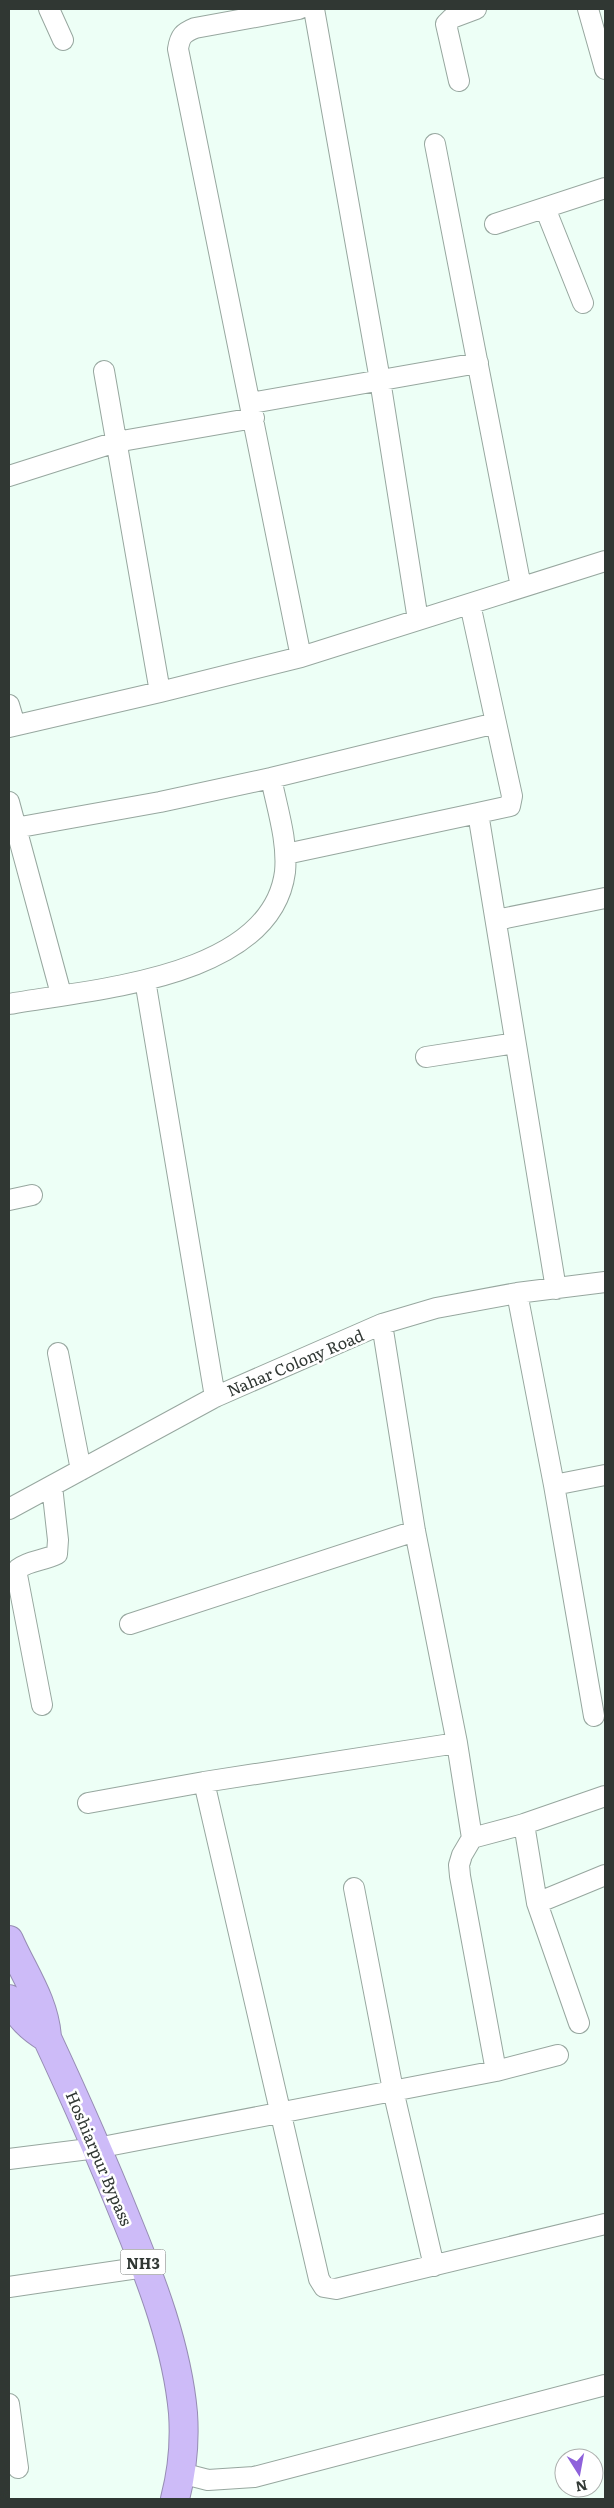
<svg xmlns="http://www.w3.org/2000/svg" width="614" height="2508" viewBox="0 0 614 2508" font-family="Literata,serif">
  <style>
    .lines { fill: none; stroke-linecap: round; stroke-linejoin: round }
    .minor-casing { stroke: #97a79f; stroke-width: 22 }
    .highway-casing { stroke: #968db3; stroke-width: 30 }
    .minor { stroke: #fff; stroke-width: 20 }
    .highway { stroke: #cdbbf8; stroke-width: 28 }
    .labels { text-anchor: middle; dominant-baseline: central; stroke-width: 5; stroke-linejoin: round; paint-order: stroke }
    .shield { fill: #fff; stroke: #6e7370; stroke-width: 1 }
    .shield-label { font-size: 15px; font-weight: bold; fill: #303733 }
    .street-label { font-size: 16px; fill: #303733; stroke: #fff }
  </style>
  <rect width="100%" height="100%" fill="#edfff6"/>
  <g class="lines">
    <g class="minor-casing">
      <path id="minor" d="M49,9l14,31
        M299,9l-104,19c-12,5 -15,8 -17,21l123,608
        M314,9l66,371 38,240
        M588,9l17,60
        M459,81l-13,-57 6,-6 24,-9
        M435,144l86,443
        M545,208l38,95
        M495,224l110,-36
        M104,371l56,321
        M251,403l227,-40
        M9,476l107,-34 138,-24
        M470,604l42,192 -2,10 -32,7 78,476
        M9,705l6,20
        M9,727l151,-35 141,-35 304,-96
        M9,802l52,192
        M15,828l145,-26 111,-24 225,-55
        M286,854l192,-41
        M496,920l109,-22
        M145,980l70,417
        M9,1004c82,-15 262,-25 276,-132 3,-31 -8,-64 -14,-94
        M426,1057l89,-14
        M9,1200l23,-5
        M517,1293l37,192 40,231
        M382,1324l33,207 42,212 15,95 -10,17 -3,10 1,11 36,195
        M58,1353l23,117
        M554,1485l51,-10
        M9,1509l206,-112 167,-73 54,-16 81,-15 88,-11
        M130,1624l285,-93
        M42,1705l-25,-130 1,-6c11,-9 26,-8 39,-15l1,-14 -6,-54
        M457,1743l-253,39 115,497 5,8 12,2 269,-65
        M88,1803l116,-21
        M524,1824l13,79 42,120
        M472,1838l52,-14 81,-28
        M354,1888l39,202 41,176
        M537,1903l68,-28
        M9,2159l88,-11 399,-77 62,-16
        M9,2287l136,-20
        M9,2404l9,64
        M181,2473l27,7 46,-3 351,-92"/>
    </g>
    <g class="highway-casing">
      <path id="highway" d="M9,1940c14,32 36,62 38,98 28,60 55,121 80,183 25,61 50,126 56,192 2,29 -1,59 -8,86
        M9,1999c11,18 20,28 38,39"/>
    </g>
    <use href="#minor" class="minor"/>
    <use href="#highway" class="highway"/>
  </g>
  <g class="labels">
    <rect class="shield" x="120.5" y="2249.5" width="45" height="25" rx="4"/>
    <g class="shield-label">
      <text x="143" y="2262">NH3</text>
    </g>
    <g class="street-label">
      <text transform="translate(295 1362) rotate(-23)">Nahar Colony Road</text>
      <text transform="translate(100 2158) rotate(67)">Hoshiarpur Bypass</text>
    </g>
  </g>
  <rect width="614" height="2508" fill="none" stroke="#303733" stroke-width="20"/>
  <g transform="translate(579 2473) rotate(169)"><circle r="24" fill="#ffffff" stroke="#acafad"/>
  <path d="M0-4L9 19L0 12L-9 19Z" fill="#8e61db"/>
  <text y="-8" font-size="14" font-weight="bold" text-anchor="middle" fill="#303733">N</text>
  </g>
</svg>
